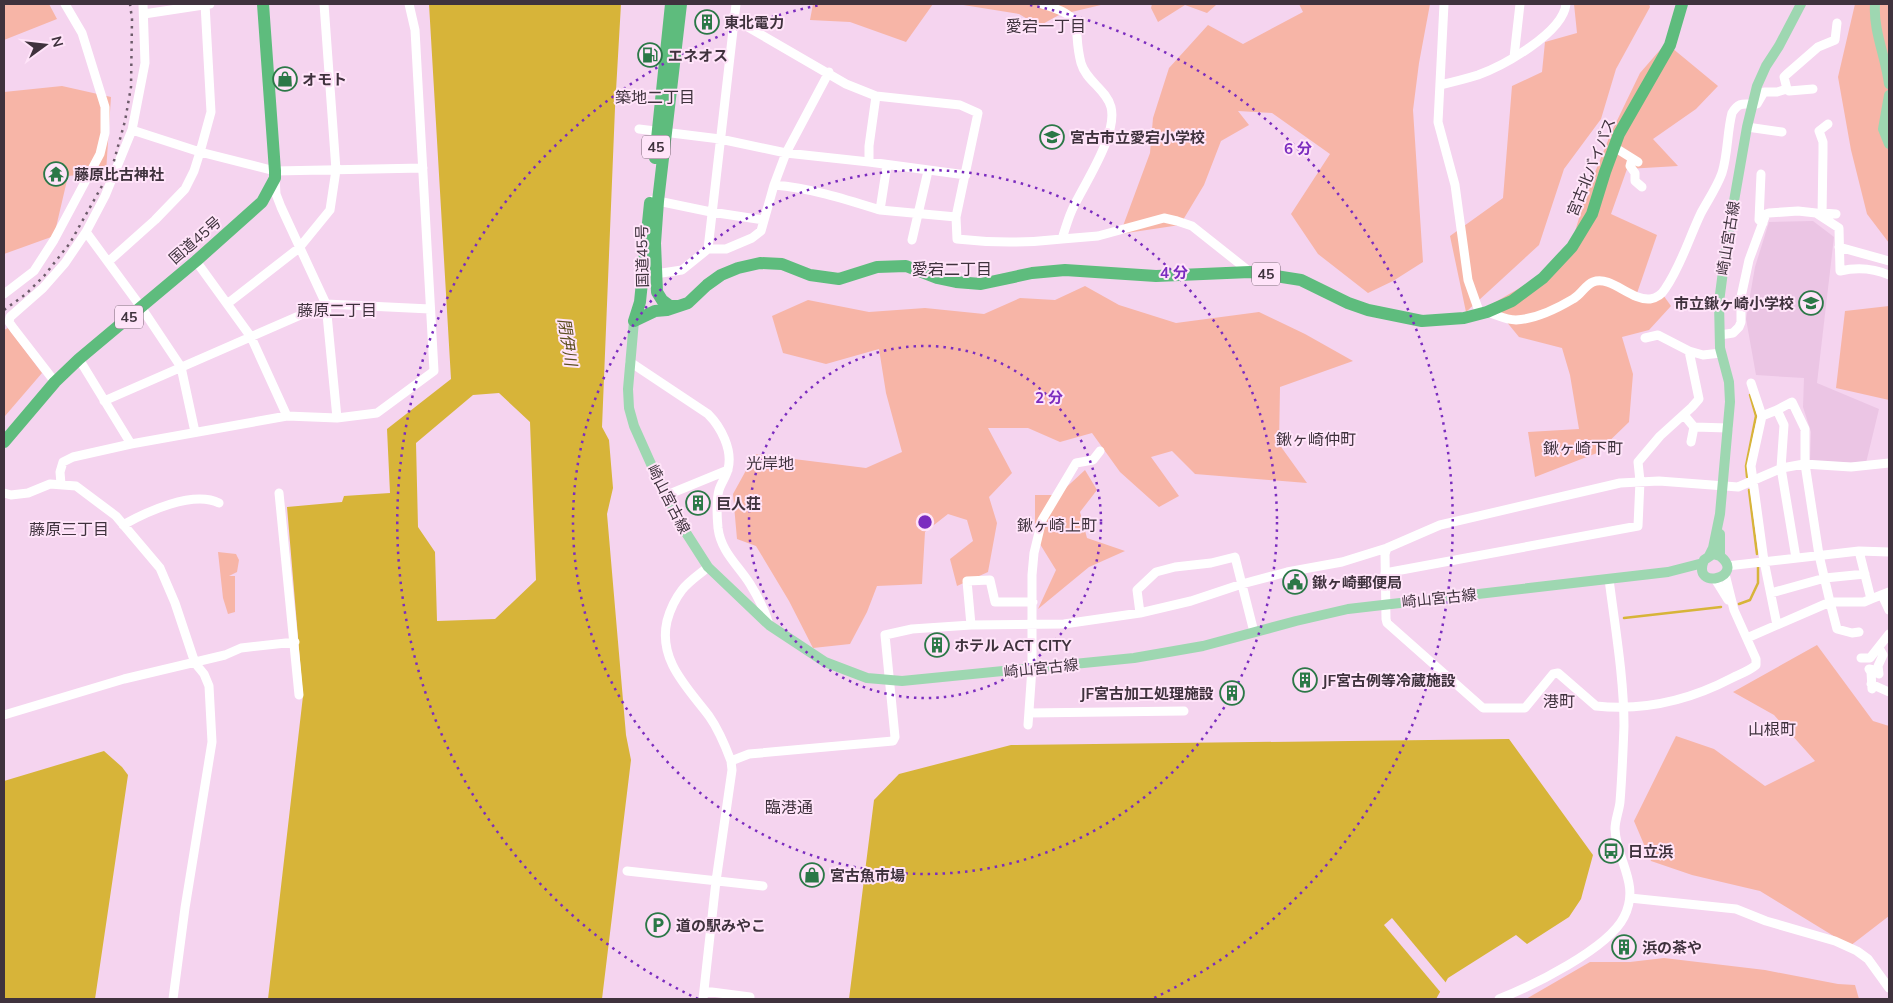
<svg xmlns="http://www.w3.org/2000/svg" width="1893" height="1003" viewBox="0 0 1893 1003" font-family="Mulish,'Noto Sans JP',sans-serif">
  <style>
    .built { fill: #ebc5e4 }
    .green { fill: #f7b5a7 }
    .water { fill: #d7b439; fill-rule: evenodd }
    .pier { fill: #f5d4ef }
    .lines { fill: none; stroke-linecap: round; stroke-linejoin: round }
    .stream { stroke: #d7b439; stroke-width: 2.5 }
    .minor { stroke: #fff; stroke-width: 9 }
    .major { stroke: #9ed7b1; stroke-width: 10 }
    .highway { stroke: #5ebc7d; stroke-width: 12 }
    .rail { stroke: #6d5b6a; stroke-width: 2.5; stroke-dasharray: 2.5 5; stroke-linecap: butt }
    .ring { fill: none; stroke: #7b2cbf; stroke-width: 2.5; stroke-dasharray: 2.5 5 }
    .labels { text-anchor: middle; dominant-baseline: central; stroke-width: 4; stroke-linejoin: round; paint-order: stroke }
    .shield { fill: #ffe4f9; stroke: #796775; stroke-width: 1 }
    .shield-label { font-size: 14px; font-weight: bold; fill: #3f323d }
    .poi-label { font-size: 15px; font-weight: bold; fill: #3f323d; stroke: #ffe4f9; text-anchor: start }
    .street-label { font-size: 15px; fill: #3f323d; stroke: #ffe4f9 }
    .neighbourhood-label { font-size: 16px; fill: #3f323d; stroke: #ffe4f9 }
    .water-label { font-size: 16px; font-style: italic; fill: #5c4e1e; stroke: #ffe4f9 }
    .centre { fill: #7b2cbf; stroke: #ffe4f9; stroke-width: 2.5 }
    .ring-label { font-size: 15px; text-anchor: middle; font-weight: bold; fill: #7b2cbf; stroke: #ffe4f9; stroke-width: 4; stroke-linejoin: round; paint-order: stroke }
  </style>
  <rect width="100%" height="100%" fill="#f5d4ef"/>
  <path class="built" d="M1813,221l21,16 -17,146 62,26 -13,54 -56,-2 1,-29 -8,-25 1,-29 -48,-3 -10,-56 9,-52 14,-45z"/>
  <path class="green" d="M4,4h45l8,15 -53,21z
    M813,4h120l-27,38 -56,-20 -40,-2z
    M957,4h148l-46,11 -20,11 -20,-12z
    M1152,4h63l1,1 -9,8 -22,-8 -27,17 -7,-14z
    M1299,4h131l-11,59 -6,47 10,152 -30,19 -25,12 -50,-39 -27,-40 39,-60 -58,-41 -34,-2 11,14 -28,16 -17,44 -24,40 -60,9 30,-81 3,-35 16,-50 39,-43 35,19 60,-32z
    M1574,4h75l1,3 -34,62 -15,50 -37,50 -25,76 -73,67 -16,-76 53,-38 9,-112 30,-14 3,-30 32,-9z
    M1855,4h34v239l-22,-29 -16,-64 -13,-73z
    M1666,43l52,43 -22,23 -43,30 25,27 -51,3 -16,45 46,21 -22,64 26,-7 10,14 -22,24 -27,7 11,37 -4,48 -32,31 -62,24 -7,-45 51,-3 -9,-54 -8,-27 -43,-11 -27,-33 74,-43 21,-69 24,-59 29,-60z
    M62,86l49,11 -5,75 -38,4 -14,60 -50,18v-162z
    M1085,286l34,19 57,18 83,-11 46,22 48,27 -73,26 -1,57 28,39 -112,-9 -23,-23 -21,6 28,39 -20,11 -39,-35 -28,-39 -32,9 -32,-14h-40l24,45 -23,24 8,26 -9,49 -31,14 -7,-27 23,-18 -6,-21 -19,-6 -23,18 -3,52 -45,2 -10,26 -17,32 -37,4 -24,-47 -33,-55 -19,-7 -4,-45 22,-40 111,14 36,-16 -16,-59 -7,-44 -53,15 -43,-11 -11,-37 36,-16 61,12 56,-4 59,6 36,-16 35,2z
    M1889,306v94l-53,-12 9,-77z
    M8,328l34,45 -37,43 -1,-1v-85z
    M1085,470l12,20 -17,22 7,26 38,13 -36,16 -51,42 18,-39 -21,-34v-41h23z
    M218,552l18,2 3,6 -2,12 -8,4h6v36l-7,2 -5,-16z
    M1817,645l56,76 16,5v190l-39,30 -90,-55 -68,-16 -41,-14 -17,-40 42,-85 38,13 51,37 50,-25 -41,-46 -41,-23z
    M1664,958l101,12 73,14 17,1 4,14h-333l64,-37h40z"/>
  <path class="water" d="M429,4h192l-6,104 -13,319 7,13 4,48 -6,26 19,221 5,25 -29,239h-334l35,-303 -16,-189 55,-5 2,-6 46,-3 -3,-64 64,-50zM499,393l31,29 6,158 -41,39 -58,2 -2,-69 -17,-25 -2,-84 57,-48z
    M1509,739l84,116 -12,44 -12,18 -42,27 -11,-9 -68,43 -12,21h-587l25,-199 25,-26 112,-29z
    M104,751l18,16 6,8 -33,224h-91v-218z"/>
  <path class="pier" d="M1392,918l55,66 -5,10 -58,-69z"/>
  <g class="lines">
    <path class="stream" d="M1747,477l-1,-11 10,-50 -6,-21
      M1749,490l8,64
      M1739,604l11,-4 8,-17v-16
      M1624,618l97,-11"/>
    <path class="minor" d="M143,4l2,59 -13,67 68,22 75,19 148,-3
      M736,4l-28,245h18l26,-11 9,-7 13,-46 12,-32 43,-81
      M1444,4l-6,118 17,63 13,95 12,34
      M144,14l66,-10
      M734,19l112,65 30,12 84,9 18,8 -22,104 1,22c35,4 70,4 105,0 3,-10 6,-20 10,-29 12,-26 46,-75 39,-103 -5,-18 -25,-26 -30,-44 -10,-38 8,-45 -39,-59
      M1514,57l6,-53
      M1440,85c13,-3 25,-6 38,-10 25,-9 85,-42 88,-71
      M1787,89l2,2 24,-2
      M1747,127l35,5
      M639,129l81,10 66,14 83,9 97,13
      M1614,147l24,15
      M1632,159l-2,7 5,7v8l7,6
      M869,162v-16l7,-50
      M1761,174l-2,46 4,3
      M275,178l1,16 5,13 45,97 11,114
      M774,185c37,3 71,14 106,25l7,-45
      M653,200l58,12 53,8
      M880,210l76,7
      M1822,213l14,1
      M1822,216l1,-64v-10l-4,-11 9,-7
      M86,232l55,75 40,60 14,65
      M1062,239l36,-3 66,-18 13,3 15,5 58,46
      M912,240l16,-69
      M1839,247l50,14
      M196,261l55,76 36,79
      M108,262l47,-42 30,-31 9,-18 6,-19 11,-40 -6,-108
      M655,274l27,-4 26,-21
      M4,294l30,-23 20,-31 46,-86 5,-21v-26l-23,-74 -17,-29
      M227,304l72,-56 31,-38 6,-40 -12,-166
      M1487,312c10,3 19,8 29,8 19,-1 42,-12 57,-21 8,-4 12,-14 20,-17 18,-7 38,19 57,17 6,-1 12,-5 15,-10 16,-23 24,-51 36,-76 7,-13 16,-26 21,-40 6,-19 5,-41 10,-60 8,-13 13,-8 25,-9l7,-12h13l10,-3 -3,-12 3,-3 31,-27 17,-7 2,-17
      M1720,335l13,-2 6,-6 2,-5v-25l8,-37 17,-46 3,-1 29,-2 18,2 23,15 1,43c17,-4 33,-3 49,4
      M1645,338l13,-3 31,16
      M79,359l52,85
      M630,362l78,52c13,13 25,36 20,55 -2,8 -7,14 -9,21 -3,11 -2,27 -1,38 3,24 20,37 32,56 8,13 15,26 19,41
      M55,382l-41,-53 -5,-7 1,-5 33,-29 22,-25 21,-31 19,-36 27,-66
      M1751,383l11,33
      M104,401l222,-97 104,5
      M1777,410l7,15 -3,43 15,90
      M1684,415l10,12 34,1
      M1691,442l3,-15
      M61,484l-1,-12 3,-10 10,-5 58,-13 156,-28 50,2 40,-5 57,-42 -19,-341 -6,-26
      M4,493l7,2 17,-2 22,-9 26,2 40,30 44,52 15,35 20,60 9,11 5,12 3,56 -27,166 -12,91
      M279,493l20,202
      M667,495l61,-25
      M123,525c23,-13 70,-35 96,-22
      M1727,566l132,-15 30,1
      M708,567c-8,7 -19,14 -26,23 -7,9 -12,20 -15,31 -9,39 20,66 42,95 10,14 16,29 22,45l18,-7 144,-13 2,-4 -10,-102 27,-6 59,-4 93,-1 76,-11 51,-12 51,-17 45,-12 55,-10 45,-14
      M1385,573l253,-47 2,-45 -2,-19 22,-26 32,-29 7,-8 -10,-48 14,4 18,-2
      M1725,574l9,36 22,49v6c-7,6 -16,9 -24,13 -42,22 -88,33 -136,28l-38,-33 -5,1 -28,34h-42l-96,-85 -1,-4 -1,-65 2,-6 53,-23 180,-42 39,-2 79,6 44,-19 22,-4 47,3 38,-4
      M1715,579l13,21
      M1771,593l54,-15 40,-4
      M1882,595l7,15
      M1871,599l18,-7
      M1140,613l-3,-23 19,-18 19,-5 36,-4 24,-6 19,75
      M971,625l-4,-44 23,-1 5,22h38
      M1859,632l-7,1 -15,-4 -7,-27h34l7,-3 -12,-48
      M1747,638l83,-36 -11,-47 -14,-91v-35l-13,-27 -15,8 -15,6 -11,50 13,95 13,64
      M1861,658h9l19,-24
      M1871,684l18,8
      M1872,689l-1,-17 -2,-3 5,1 5,4 -1,-8 5,-11 -4,-7
      M1029,713l155,-2
      M4,715l120,-36 101,-24 16,-7 54,-6
      M1028,725l4,-57v-93l2,-22 8,-33 34,-57 17,-3 7,-9
      M627,871l136,15
      M1630,898l106,11 30,12 69,20 22,10 11,8 21,29
      M704,991l46,6
      M703,999l13,-118 16,-111 -1,-9
      M1499,999c33,-13 109,-50 125,-82 17,-33 -8,-57 -9,-88 0,-9 4,-18 5,-27 2,-25 3,-50 4,-76 0,-48 -9,-99 -15,-147"/>
    <path class="major" d="M1875,4c-2,26 11,54 14,80
      M1889,95l-6,34 6,15
      M634,321l-6,68 1,19 5,18 17,38 32,64 25,39 61,58 56,37 42,16 35,3 232,-23 69,-12 93,-25 52,-12 320,-37 35,-9
      M1709,556l4,-8 7,-34 10,-112 -1,-20 -9,-34 -1,-46 8,-61 20,-114 10,-41 9,-20 13,-20 22,-42
      M1720,556l-7,-2 -9,6c-13,32 43,17 16,-4v-22"/>
    <path class="highway" d="M655,158l16,-154
      M679,306h-9l-8,-6 -5,-8 -2,-49 3,-42 23,-197
      M634,321l21,-10 12,-1 21,-7 19,-18 14,-10 17,-7 22,-5 22,1 28,11 29,4 38,-12 29,-1 31,12 19,4 25,2 51,-11 33,-3 91,6 94,-4 51,8 47,23 20,7 54,11 42,-3 23,-6 25,-11 31,-23 29,-31 20,-33 13,-42 14,-38 51,-89 12,-41
      M634,321l6,-19 10,-99
      M4,442l51,-60 24,-23 117,-98 66,-59 13,-24v-7l-12,-167"/>
    <path class="rail" d="M4,310l22,-16 18,-18 26,-33 42,-75 13,-47 6,-34 1,-68 -2,-15"/>
  </g>
  <g class="ring">
    <circle cx="925" cy="522" r="176"/>
    <circle cx="925" cy="522" r="352"/>
    <path d="M698 999A528 528 0 0 1 820 5M1030 5A528 528 0 0 1 1152 999"/>
  </g>
  <defs>
    <g id="building-ring" transform="scale(1.25)"><circle r="9.5" fill="#ffe4f9" stroke="#2b7847" stroke-width="1.5"/><path d="M-4-6H4V6H1V3H-1V6H-4ZM-2.5-4.3h1.7v1.8h-1.7ZM.8-4.3h1.7v1.8H.8ZM-2.5-1h1.7V.8h-1.7ZM.8-1h1.7V.8H.8Z" fill="#2b7847"/></g>
    <g id="fuel-ring" transform="scale(1.25)"><circle r="9.5" fill="#ffe4f9" stroke="#2b7847" stroke-width="1.5"/><path d="M-5.5-6h7V0h2V4h1.3V-2.5L3-4.5l.8-.8L6-3V5H2.5V1h-1V6h-7ZM-4.2-4.7v3.2H.2V-4.7Z" fill="#2b7847"/></g>
    <g id="shop-ring" transform="scale(1.25)"><circle r="9.5" fill="#ffe4f9" stroke="#2b7847" stroke-width="1.5"/><path d="M-5-2.5h2.3a2.7 3.5 0 0 1 5.4 0H5L5.5 6h-11ZM-1.5-2.5h3a1.5 2.3 0 0 0-3 0Z" fill="#2b7847"/></g>
    <g id="school-ring" transform="scale(1.25)"><circle r="9.5" fill="#ffe4f9" stroke="#2b7847" stroke-width="1.5"/><path d="M0-5L7-2L0 1L-7-2ZM-4 1L0 2.5L4 1V4Q0 6-4 4Z" fill="#2b7847"/></g>
    <g id="temple-ring" transform="scale(1.25)"><circle r="9.5" fill="#ffe4f9" stroke="#2b7847" stroke-width="1.5"/><path d="M0-6L5-2H3V0L6.5 2.5H4V6H1.5V3h-3V6H-4V2.5H-6.5L-3 0V-2H-5Z" fill="#2b7847"/></g>
    <g id="civic-ring" transform="scale(1.25)"><circle r="9.5" fill="#ffe4f9" stroke="#2b7847" stroke-width="1.5"/><path d="M-.6-6.5H3V-4.5H.6V-3L4-1V1h2V6H-6V1h2V-1L-.6-3ZM-1.2 2.5V6h2.4V2.5Z" fill="#2b7847"/></g>
    <g id="bus-ring" transform="scale(1.25)"><circle r="9.5" fill="#ffe4f9" stroke="#2b7847" stroke-width="1.5"/><path d="M-5-6H5V4H4V6H2V4H-2V6H-4V4H-5ZM-3.5-4V0h7V-4ZM-3.5 1.2v1.5H-2V1.2ZM2 1.2v1.5H3.5V1.2Z" fill="#2b7847"/></g>
    <g id="parking-ring" transform="scale(1.25)"><circle r="9.5" fill="#ffe4f9" stroke="#2b7847" stroke-width="1.5"/><path d="M-3.5-5.5H1a3.5 3.5 0 0 1 0 7H-1V5.5H-3.5ZM-1-3.4V-.6H.8a1.4 1.4 0 0 0 0-2.8Z" fill="#2b7847"/></g>
  </defs>
  <g fill-rule="evenodd">
    <use href="#building-ring" x="707" y="22"/>
    <use href="#fuel-ring" x="650" y="55"/>
    <use href="#shop-ring" x="285" y="79"/>
    <use href="#school-ring" x="1052" y="137"/>
    <use href="#temple-ring" x="56" y="174"/>
    <use href="#school-ring" x="1811" y="303"/>
    <use href="#building-ring" x="698" y="503"/>
    <use href="#civic-ring" x="1295" y="582"/>
    <use href="#building-ring" x="937" y="645"/>
    <use href="#building-ring" x="1305" y="680"/>
    <use href="#building-ring" x="1232" y="693"/>
    <use href="#bus-ring" x="1611" y="851"/>
    <use href="#shop-ring" x="812" y="875"/>
    <use href="#parking-ring" x="658" y="925"/>
    <use href="#building-ring" x="1624" y="947"/>
  </g>
  <g class="labels">
    <g class="shield">
      <rect x="642" y="135.5" width="28" height="23" rx="4"/>
      <rect x="1252" y="262.5" width="28" height="23" rx="4"/>
      <rect x="115" y="305.5" width="28" height="23" rx="4"/>
    </g>
    <g class="shield-label">
      <text x="656" y="147">45</text>
      <text x="1266" y="274">45</text>
      <text x="129" y="317">45</text>
    </g>
    <g class="poi-label">
      <text x="724" y="22">東北電力</text>
      <text x="668" y="55">エネオス</text>
      <text x="302" y="79">オモト</text>
      <text x="1070" y="137">宮古市立愛宕小学校</text>
      <text x="74" y="174">藤原比古神社</text>
      <text x="1794" y="303" text-anchor="end">市立鍬ヶ崎小学校</text>
      <text x="716" y="503">巨人荘</text>
      <text x="1312" y="582">鍬ヶ崎郵便局</text>
      <text x="954" y="645">ホテル ACT CITY</text>
      <text x="1322" y="680">JF宮古例等冷蔵施設</text>
      <text x="1214" y="693" text-anchor="end">JF宮古加工処理施設</text>
      <text x="1628" y="851">日立浜</text>
      <text x="830" y="875">宮古魚市場</text>
      <text x="676" y="925">道の駅みやこ</text>
      <text x="1642" y="947">浜の茶や</text>
    </g>
    <g class="street-label">
      <text transform="translate(1591 167) rotate(-68)">宮古北バイパス</text>
      <text transform="translate(1728 238) rotate(-81)">崎山宮古線</text>
      <text transform="translate(195 240) rotate(-41)">国道45号</text>
      <text transform="translate(642 256) rotate(-91)">国道45号</text>
      <text transform="translate(669 499) rotate(63)">崎山宮古線</text>
      <text transform="translate(1439 598) rotate(-6)">崎山宮古線</text>
      <text transform="translate(1041 668) rotate(-6)">崎山宮古線</text>
    </g>
    <g class="neighbourhood-label">
      <text x="1046" y="26">愛宕一丁目</text>
      <text x="655" y="97">築地二丁目</text>
      <text x="952" y="269">愛宕二丁目</text>
      <text x="337" y="310">藤原二丁目</text>
      <text x="1316" y="439">鍬ヶ崎仲町</text>
      <text x="1583" y="448">鍬ヶ崎下町</text>
      <text x="770" y="463">光岸地</text>
      <text x="1057" y="525">鍬ヶ崎上町</text>
      <text x="69" y="529">藤原三丁目</text>
      <text x="1559" y="701">港町</text>
      <text x="1772" y="729">山根町</text>
      <text x="789" y="807">臨港通</text>
    </g>
    <g class="water-label">
      <text transform="translate(568 342) rotate(81)">閉伊川</text>
    </g>
  </g>
  <circle cx="925" cy="522" r="8" class="centre"/>
  <g class="ring-label">
    <text x="1298" y="154">6 分</text>
    <text x="1174" y="278">4 分</text>
    <text x="1049" y="403">2 分</text>
  </g>
  <rect width="1893" height="1003" fill="none" stroke="#3f323d" stroke-width="10"/>
  <g transform="translate(45 45) rotate(75)" stroke="#ffe4f9" stroke-width="4" paint-order="stroke">
  <path d="M0-4L9 19L0 12L-9 19Z" fill="#3f323d"/>
  <text y="-8" font-size="14" font-weight="bold" text-anchor="middle" fill="#3f323d">N</text>
  </g>
</svg>
